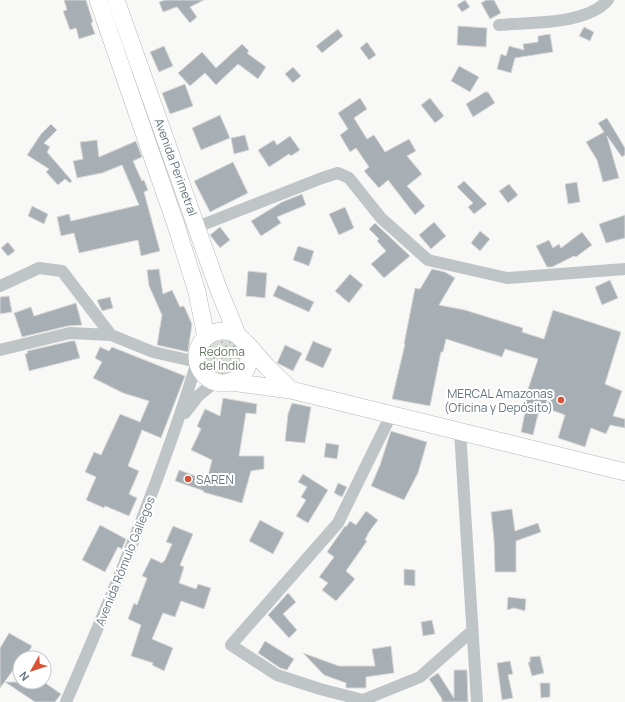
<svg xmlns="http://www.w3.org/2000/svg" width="625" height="702" viewBox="0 0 625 702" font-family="Manrope,sans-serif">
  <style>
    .park { fill: url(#park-dots) }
    .building { fill: #a7afb4; stroke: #dadad8 }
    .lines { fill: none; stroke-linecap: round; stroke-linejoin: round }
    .secondary-casing { stroke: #b2b8bc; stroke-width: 18 }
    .street { stroke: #bfc4c7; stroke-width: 12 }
    .secondary { stroke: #fff; stroke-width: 17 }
    .poi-dot { fill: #d75236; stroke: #fff; stroke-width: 1.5 }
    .labels { text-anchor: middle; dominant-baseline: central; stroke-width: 4; stroke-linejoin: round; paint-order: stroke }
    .street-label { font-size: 12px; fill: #65757e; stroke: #fff }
    .park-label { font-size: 12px; fill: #687763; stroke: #fff }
    .poi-label { font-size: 12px; fill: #65757e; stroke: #fff; text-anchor: end }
  </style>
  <defs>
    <pattern id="park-dots" width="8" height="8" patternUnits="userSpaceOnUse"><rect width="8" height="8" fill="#d8ddd5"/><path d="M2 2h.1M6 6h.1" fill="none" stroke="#b3b8b2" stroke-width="1.8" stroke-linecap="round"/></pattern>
  </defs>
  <rect width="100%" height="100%" fill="#f8f8f6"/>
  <path class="park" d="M202 358a20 20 0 1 1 40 0a20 20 0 1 1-40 0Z"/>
  <path class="building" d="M64,0h22l7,22 -2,1 4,11 -16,5 -3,-11 -6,2 -7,-19 4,-1z
    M165,0h39l-14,7 7,10 -7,6 -13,-16 -14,5 -4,-10z
    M465,0l5,7 -8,5 -5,-7z
    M486,0h8l7,13 -11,6 -9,-16z
    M458,26l29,2 -1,19 -29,-2z
    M584,27l10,5 -4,9 -11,-5z
    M338,29l5,7 -21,17 -6,-7z
    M550,34l3,18 -38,6 -4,15 -14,-4 4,-15 5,2 3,-10 15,4 -1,-6 15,-2v-6z
    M367,42l9,13 -7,5 -9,-12z
    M242,44l7,7 -2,2 19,14 -8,12 -20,-15 -22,21 -11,-12 -15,13 -12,-13 24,-21 14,16z
    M164,46l9,20 -14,6 -9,-20z
    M459,66l20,11 -9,15 -19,-11z
    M293,67l8,9 -8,7 -8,-9z
    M185,84l8,22 -23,8 -8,-21z
    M485,92h3l7,11 -22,14 -7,-13z
    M360,98l7,11 -13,9 13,21 7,-4 11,17 24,-13 7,12 -9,5 15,18 -15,12 18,20 -10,9 -27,-35 -9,8 -15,-17 5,-4 -13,-19 -6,4 -10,-17 8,-6 -10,-16z
    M430,98l14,18 -9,7 -14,-18z
    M220,115l10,23 -29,12 -9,-22z
    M607,118l18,30v7l-3,2 -15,-21 12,42 -16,4 -6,-22 -11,-18 18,-10 -6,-9z
    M51,124l6,6 -13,13 6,4 -3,5 25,29 -2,2 -5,-4 -7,6 -12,-13 3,-3 -22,-14 14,-21z
    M245,135l4,15 -15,4 -3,-16z
    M290,136l10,14 -9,6 -2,-2 -20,13 -11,-17 16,-10 3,5z
    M97,140l2,17 37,-16 6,16 -9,4 9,20 2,-1 4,10 -4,2 16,59 -19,5 -3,-16 -59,13 -5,-20 -13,3 -4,-19 12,-3 2,7 68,-16 -17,-40 -20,8 -25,5 -4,-17 10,-2 -3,-17z
    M233,162l15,31 -38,19 -16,-31z
    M464,181l23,23 -13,10 -6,-7 5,-4 -16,-16z
    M577,182l3,20 -12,2 -3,-20z
    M509,184l9,11 -10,8 -9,-12z
    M302,194l4,11 -29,12 4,6 -20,13 -10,-15 31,-19z
    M32,206l16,8 -4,10 -16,-8z
    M345,207l9,21 -15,7 -10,-21z
    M625,215v23l-19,5 -7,-19z
    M434,222l12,14 -15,13 -12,-14z
    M375,223l35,33 -26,22 -13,-14 15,-13 -9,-10 2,-2 -10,-10z
    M220,227l10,13 -10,8 -10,-13z
    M480,231l10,8 -10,12 -9,-8z
    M582,232l10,13 -16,12 -2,-1 -22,11h-5l-11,-21 13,-6 4,8 6,-4 2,4z
    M8,242l7,9 -7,5 -7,-8z
    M298,246l16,5 -5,15 -16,-6z
    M159,269l4,25 9,-4 8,17 4,-1 8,18 -4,28 -31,-7 5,-30 -13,-29 -2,-16z
    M432,269l13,3 10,6 -16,27 26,5 58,18 -1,4 22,7 9,-29 68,22 -16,52 17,7 -9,25 12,3v9l-15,-3 -4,9 -15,-6 -6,19 -27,-9 7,-23 -25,-9 -7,29 -12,-3 6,-30 -3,-1 14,-42 -33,-10 -3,8 -56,-18 -3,13h-2l-11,54 -38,-7 13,-55h-1l11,-56 5,1z
    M248,271l19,2 -2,25 -19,-2z
    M350,274l13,11 -14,18 -14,-12z
    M610,280l8,18 -16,7 -7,-18z
    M278,285l36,17 -5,10 -36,-16z
    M9,296l3,16 -12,2v-17z
    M110,297l3,11 -11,3 -5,-11z
    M76,303l6,22 -14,1 -46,11 -8,-24 17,-6 3,9z
    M71,341h4l5,17 -51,13 -4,-17 3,-1 -1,-2z
    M313,341l19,8 -9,19 -18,-8z
    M285,345l17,8 -9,18 -16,-8z
    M100,347l9,4 3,-4 73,29 -24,62 -19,-8 -14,36 11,5 -10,23 8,4 -8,18 -24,-10 -1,2 -18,-8 10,-23 -11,-5 9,-20 7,3 19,-41 20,8 9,-21 -26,-8 -30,-15 9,-16 -7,-4z
    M223,398l34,6 -1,10 -10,-1 -7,43h25v13l-13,2 -9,32 -39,-11 1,-1 -29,-10 4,-11 28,10 5,-20 -21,-10 10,-21 -4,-3 8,-17 15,7z
    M292,403l19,4 -6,36 -20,-2 3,-27z
    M391,431l36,11 -9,31 -14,27 -33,-14 9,-21z
    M326,443l13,2 -2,14 -13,-2z
    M303,474l25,16 -20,33 -12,-7 10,-16 -5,-3 6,-10 -9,-5z
    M338,483l9,4 -5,10 -8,-4z
    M512,509l3,22 23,-8 3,9 -25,9v31h-21l-1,-32 -3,-28z
    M366,511l12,9 -9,12 -4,8 2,1 -21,30 9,8 -19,22 -14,-11 6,-7 -9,-6 15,-20 -7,-5 18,-26 1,1 4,-6 6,4z
    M260,520l24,13 -11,21 -24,-13z
    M100,525l26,14 -4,10 -4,-2 -13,25 -23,-12z
    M173,526l20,8 -13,31 4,2 -5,16 17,6 2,-5 13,4 -7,21 -23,-8 -6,16 -12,-4 -11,26 21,9 -9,23 -12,-6 1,-2 -22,-7 10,-31 -13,-6 6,-16 3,2 10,-27 -5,-2 9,-18 11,5 3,-3 7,-16 -6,-2z
    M404,569l11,1v16l-11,-1z
    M288,593l8,9 -13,12 14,16 -8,8 -21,-23z
    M508,597l18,2 -1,12 -11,-3 -7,2z
    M432,620l3,14 -12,2 -2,-14z
    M9,633l23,13 -7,12h-5v3l-20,27v-40z
    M265,641l29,18 -7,11 -7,-2 -22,-15z
    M391,646l3,27 -28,4v11h-20v-5l-22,-8 -21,-22 36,13h36l-3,-17z
    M540,656l4,17 -12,3 -4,-14h2v-5z
    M510,661l3,13 -5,1 5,23 -11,2 -5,-37z
    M454,670h13l1,32h-26v-3l-13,-20 9,-6 16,25z
    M5,682h39l17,12 -6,8h-20z
    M540,683h10v14l-9,1z"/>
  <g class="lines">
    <g class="secondary-casing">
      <path id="secondary" d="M98,0l78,225 21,67 9,45
        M116,0l102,288 19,46
        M197 357a26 26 0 1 1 52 0a26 26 0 1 1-52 0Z
        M247,344l20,23 24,23
        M231,382l60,8 334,82"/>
    </g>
    <path class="street" d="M499,25c31,-3 88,0 109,-25
      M197,227l125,-49 16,-5 11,5 32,40 47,42 79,18 118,-9
      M0,286l39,-18 23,3 49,64 42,17 44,10c-36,117 -83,229 -131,340
      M0,350l70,-17 41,2
      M185,413l13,-17 17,-14
      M391,415l-53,108 -107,122 46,30 43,14 43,11 57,-23 52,-46
      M460,431l17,271"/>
    <use href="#secondary" class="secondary"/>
  </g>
  <g class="poi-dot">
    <circle cx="561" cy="400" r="4"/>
    <circle cx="188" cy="479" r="4"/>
  </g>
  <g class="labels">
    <g class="street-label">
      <text transform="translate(176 167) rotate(70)">Avenida Perimetral</text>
      <text transform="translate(125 561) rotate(-68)">Avenida Rómulo Gallegos</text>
    </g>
    <g class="park-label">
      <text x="222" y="351">Redoma<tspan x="222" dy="14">del Indio</tspan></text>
    </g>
    <g class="poi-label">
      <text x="553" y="393">MERCAL Amazonas<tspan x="553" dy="14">(Oficina y Depósito)</tspan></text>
      <text x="196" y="479" text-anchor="start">SAREN</text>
    </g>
  </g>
  <g transform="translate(32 670) rotate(231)"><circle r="19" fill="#ffffff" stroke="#c1c8cb"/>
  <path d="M0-3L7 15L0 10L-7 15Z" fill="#d75236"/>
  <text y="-6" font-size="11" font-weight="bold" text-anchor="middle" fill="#65757e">N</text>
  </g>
</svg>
